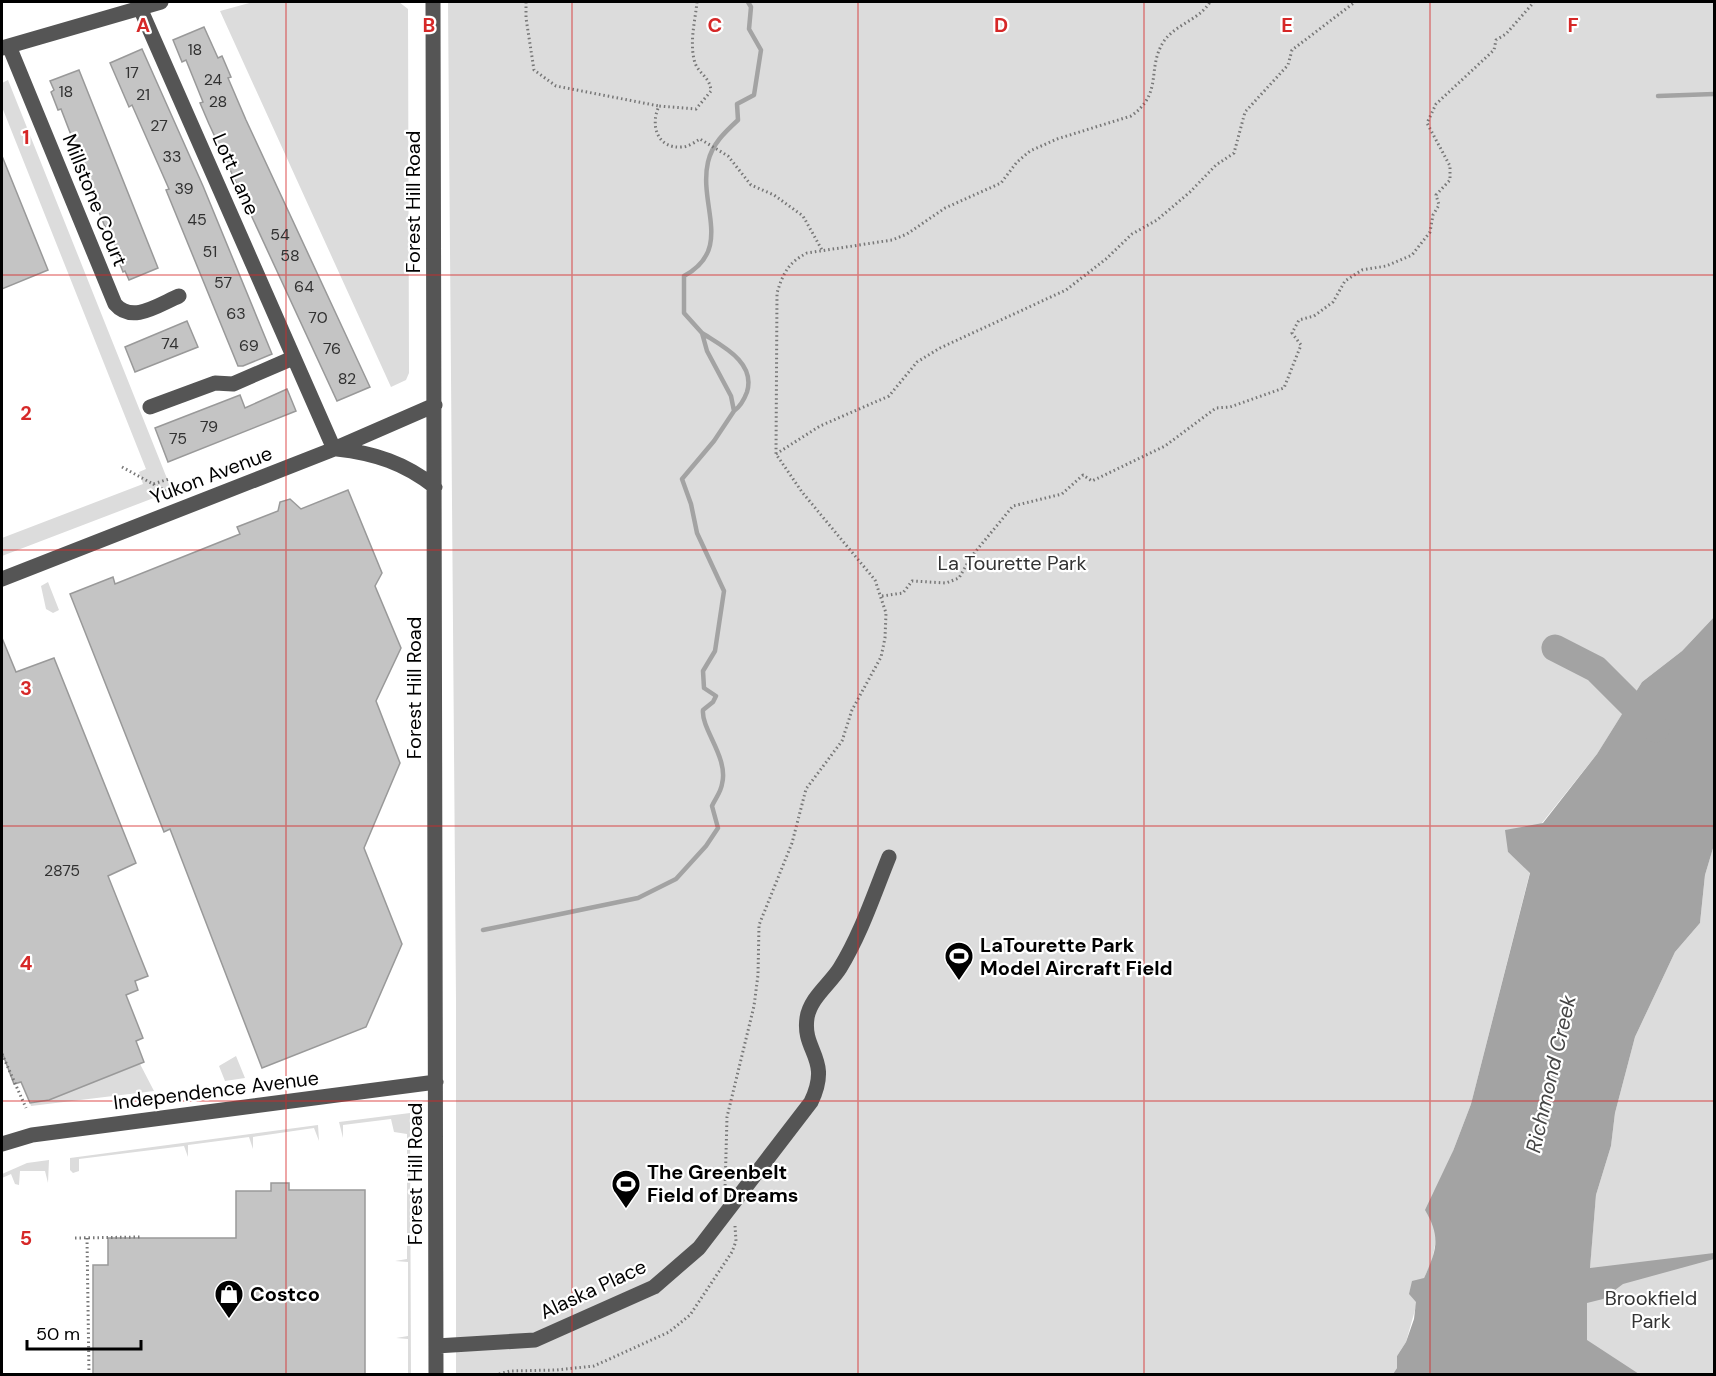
<svg xmlns="http://www.w3.org/2000/svg" width="1716" height="1376" viewBox="0 0 1716 1376" font-family="'DM Sans',sans-serif">
  <style>
    .green { fill: #dcdcdc }
    .water { fill: #a3a3a3 }
    .lines { fill: none; stroke-linecap: round; stroke-linejoin: round }
    .stream { stroke: #a3a3a3; stroke-width: 4.5 }
    .river { stroke: #a3a3a3; stroke-width: 27 }
    .building { fill: #c4c4c4; stroke: #999; stroke-width: 1.5 }
    .path { stroke: #777; stroke-width: 3; stroke-dasharray: 1.5 3; stroke-linecap: butt }
    .minor { stroke: #555; stroke-width: 15 }
    .grid { fill: none; stroke: #d62828; stroke-width: 1.5; stroke-opacity: 0.55 }
    .labels { text-anchor: middle; dominant-baseline: central; stroke-width: 4.5; stroke-linejoin: round; paint-order: stroke }
    .number-label { font-size: 16px; fill: #313131 }
    .street-label { font-size: 20px; fill: #000; stroke: #fff }
    .park-label { font-size: 20px; fill: #333; stroke: #fff }
    .poi-label { font-size: 20px; font-weight: bold; fill: #000; stroke: #fff; text-anchor: start }
    .water-label { font-size: 21px; font-style: italic; fill: #444; stroke: #fff }
    .grid-label { font-size: 20px; text-anchor: middle; font-weight: bold; fill: #d62828; stroke: #fff; stroke-width: 4.5; stroke-linejoin: round; paint-order: stroke }
  </style>
  <rect width="100%" height="100%" fill="#fff"/>
  <path class="green" d="M253,2h146l9,7 1,364 -3,7 -15,7 -171,-376z
    M448,2h1266v615l-32,34 -40,31 -45,72 -55,69 -34,29 22,20 -59,232 -18,47 -21,110 -8,17 -18,64 -9,14v12l-4,6h-937v-375z
    M8,80l164,411 -170,65v-18l141,-54 -4,-12 7,-3 -144,-362v-24z
    M48,582l11,28 -6,3 -7,-4 -5,-23z
    M1714,845v529h-129l2,-71 9,-108 15,-49 4,-33 20,-76 40,-85 25,-29 5,-48z
    M236,1056l9,22 -20,3 -6,-15z
    M140,1064l14,27 -123,15 -1,-3 19,-3z
    M410,1113l1,261h-3v-35l-12,-1 12,-2v-74l-13,-1 12,-2v-125l-13,-2 -3,-13 -48,6v13l-4,-16z
    M318,1125l1,16 -5,-13 -61,9v12l-4,-12 -61,8v12l-4,-11 -105,13v12l-6,2 -3,-3v-12z
    M49,1160l-1,23 -3,-12h-25l-1,14 -4,-1 -4,-10 -9,4v-4l25,-11z"/>
  <path class="water" d="M1714,617v228l-9,30 -5,48 -25,29 -40,85 -20,76 -4,33 -15,49 -6,73 124,-15v6l-91,25 -20,15 -16,4v37l52,34h-246l4,-6v-12l9,-14 8,-23 2,-17 -7,-8 3,-13 12,-3c13,-28 17,-41 1,-68l28,-59 18,-47 59,-231 -22,-21 -3,-22 38,-7 54,-69 45,-72 40,-31z"/>
  <g class="lines">
    <path class="stream" d="M1658,96l56,-2
      M702,333c20,13 54,29 45,59 -3,8 -6,14 -13,19
      M483,930l155,-32 38,-19 30,-33 12,-18 -6,-22c3,-7 9,-14 10,-22 7,-26 -21,-55 -19,-74l10,-8 3,-6 -12,-8 -1,-17 12,-20 9,-60 -27,-58 -6,-29 -9,-25 32,-38 20,-30 -3,-15 -24,-45 -5,-18 -18,-20v-37c50,-27 14,-71 24,-114 4,-18 17,-30 30,-42l-1,-16 17,-9 7,-45 -12,-21 2,-22 -3,-5"/>
    <path class="river" d="M1555,648l41,21 60,60"/>
  </g>
  <path class="building" d="M204,27l14,31 4,-2 9,21 -3,1 18,42 124,267 -33,14 -128,-277 -9,-21 3,-1 -17,-42 -4,2 -9,-22z
    M142,49l61,137 69,168 -29,12h-5l-72,-176 3,-1 -37,-84 -3,2 -19,-44z
    M79,70l79,198 -29,12 -4,-9 -2,1 -7,-18 2,-1 -11,-28 -2,2 -36,-91 2,-1 -10,-26 -3,1 -7,-18 3,-2 -4,-9z
    M2,156l46,114 -46,19z
    M187,321l11,26 -63,25 -10,-25z
    M287,389l9,22 -128,51 -13,-34 85,-33 5,13z
    M348,490l34,83 -7,13 26,62 -25,53 24,62 -36,85 38,96 -36,83 -104,41 -92,-239 -6,3 -94,-238 43,-17 2,7 125,-50 -3,-7 41,-16 2,-9 10,-3 11,10z
    M2,638l14,34 38,-14 82,205 -28,13 40,100 -13,5 3,9 -12,5 17,43 -7,3 8,21 -95,38 -19,3 -9,-21 -7,2 -12,-32z
    M271,1183h18v7h76v184h-272v-109h15v-27h128v-47h35z"/>
  <g class="lines">
    <path class="path" d="M526,2v16l8,52 22,16 103,20
      M697,2c-2,20 -8,41 -2,61 4,11 15,14 16,28l-15,18 -37,-3c-9,19 -2,43 23,41 6,0 13,-5 18,-8l28,17 23,29 23,10 29,21 19,34
      M776,454l44,-28 69,-30 28,-34 23,-14 126,-58 40,-31 26,-25 25,-14 33,-28 26,-27 18,-12 11,-41 43,-47 4,-15 63,-48
      M122,467l31,17 16,-5
      M153,484l17,9
      M882,596l21,-3 9,-12 34,2 13,-5 12,-21 42,-51 49,-12 21,-19 9,6 73,-35 51,-38 14,-1 54,-19 17,-43 -9,-12 7,-13 15,-4 19,-14 12,-21 17,-11 24,-4 26,-11 18,-23 3,-17 6,-10 -3,-10 14,-15v-14l-23,-43 9,-19 58,-54 2,-10 10,-6 28,-32
      M2,1054l24,54
      M725,1190l2,-73 27,-111 4,-31 1,-50 33,-82 14,-54 36,-48 10,-31 29,-53 4,-19 1,-25 -11,-33 -73,-88 -26,-38 1,-161c6,-20 12,-31 30,-40l85,-13 15,-6 38,-26 56,-25 16,-21 13,-11 27,-12 74,-23c33,-23 15,-48 33,-75 12,-17 35,-21 46,-39
      M75,1238l66,-1
      M87,1238l2,136
      M499,1374l11,-3 46,-1 38,-4 75,-34 21,-17 42,-63 4,-11 -1,-15"/>
    <path class="minor" d="M433,2l3,1372
      M140,8l194,441
      M9,46l106,258c17,20 43,1 64,-8
      M2,48l159,-46
      M150,407l65,-24 18,1 60,-26
      M337,449c37,4 68,14 98,38
      M2,579l332,-130 101,-44
      M2,1144l30,-9 404,-53
      M436,1346l99,-6 119,-53 45,-39 112,-146c21,-44 -9,-50 -4,-84 3,-20 23,-34 33,-50 21,-34 34,-74 49,-111"/>
  </g>
  <path class="grid" d="M286,2v1372M572,2v1372M858,2v1372M1144,2v1372M1430,2v1372M2,275h1712M2,550h1712M2,826h1712M2,1101h1712"/>
  <defs>
    <g id="stadium-pin" transform="scale(1.5)"><path d="M0 17L-7.5 6A9.5 9.5 0 1 1 7.5 6Z" fill="#000" stroke="#fff"/><path d="M0-5a6.5 5 0 1 0 0 10a6.5 5 0 1 0 0-10ZM-3.5-1.8h7v3.6h-7Z" fill="#fff"/></g>
    <g id="shop-pin" transform="scale(1.5)"><path d="M0 17L-7.5 6A9.5 9.5 0 1 1 7.5 6Z" fill="#000" stroke="#fff"/><path d="M-5-2.5h2.3a2.7 3.5 0 0 1 5.4 0H5L5.5 6h-11ZM-1.5-2.5h3a1.5 2.3 0 0 0-3 0Z" fill="#fff"/></g>
  </defs>
  <g fill-rule="evenodd">
    <use href="#stadium-pin" x="959" y="956"/>
    <use href="#stadium-pin" x="626" y="1184"/>
    <use href="#shop-pin" x="229" y="1294"/>
  </g>
  <g class="labels">
    <g class="number-label">
      <text x="195" y="49">18</text>
      <text x="132" y="72">17</text>
      <text x="213" y="79">24</text>
      <text x="66" y="91">18</text>
      <text x="143" y="94">21</text>
      <text x="218" y="101">28</text>
      <text x="159" y="125">27</text>
      <text x="172" y="156">33</text>
      <text x="184" y="188">39</text>
      <text x="197" y="219">45</text>
      <text x="280" y="234">54</text>
      <text x="210" y="251">51</text>
      <text x="290" y="255">58</text>
      <text x="223" y="282">57</text>
      <text x="304" y="286">64</text>
      <text x="236" y="313">63</text>
      <text x="318" y="317">70</text>
      <text x="170" y="343">74</text>
      <text x="249" y="345">69</text>
      <text x="332" y="348">76</text>
      <text x="347" y="378">82</text>
      <text x="209" y="426">79</text>
      <text x="178" y="438">75</text>
      <text x="62" y="870">2875</text>
    </g>
    <g class="street-label">
      <text transform="translate(236 174) rotate(66)">Lott Lane</text>
      <text transform="translate(95 200) rotate(68)">Millstone Court</text>
      <text transform="translate(413 202) rotate(-90)">Forest Hill Road</text>
      <text transform="translate(211 475) rotate(-21)">Yukon Avenue</text>
      <text transform="translate(414 688) rotate(-90)">Forest Hill Road</text>
      <text transform="translate(216 1090) rotate(-7)">Independence Avenue</text>
      <text transform="translate(415 1174) rotate(-90)">Forest Hill Road</text>
      <text transform="translate(593 1289) rotate(-25)">Alaska Place</text>
    </g>
    <g class="park-label">
      <text x="1012" y="563">La Tourette Park</text>
      <text x="1651" y="1298">Brookfield<tspan x="1651" dy="23">Park</tspan></text>
    </g>
    <g class="poi-label">
      <text x="980" y="945">LaTourette Park<tspan x="980" dy="23">Model Aircraft Field</tspan></text>
      <text x="647" y="1172">The Greenbelt<tspan x="647" dy="23">Field of Dreams</tspan></text>
      <text x="250" y="1294">Costco</text>
    </g>
    <g class="water-label">
      <text transform="translate(1551 1074) rotate(-77)">Richmond Creek</text>
    </g>
  </g>
  <g class="grid-label">
    <text x="143" y="32">A</text>
    <text x="429" y="32">B</text>
    <text x="715" y="32">C</text>
    <text x="1001" y="32">D</text>
    <text x="1287" y="32">E</text>
    <text x="1573" y="32">F</text>
    <text x="26" y="144">1</text>
    <text x="26" y="420">2</text>
    <text x="26" y="695">3</text>
    <text x="26" y="970">4</text>
    <text x="26" y="1245">5</text>
  </g>
  <rect width="1716" height="1376" fill="none" stroke="#000000" stroke-width="6"/>
  <path d="M27 1340v9h114v-9" fill="none" stroke="#000000" stroke-width="3"/>
  <text x="36" y="1340" font-size="18" fill="#000000" stroke="#ffffff" stroke-width="4.5" paint-order="stroke">50 m</text>
</svg>
